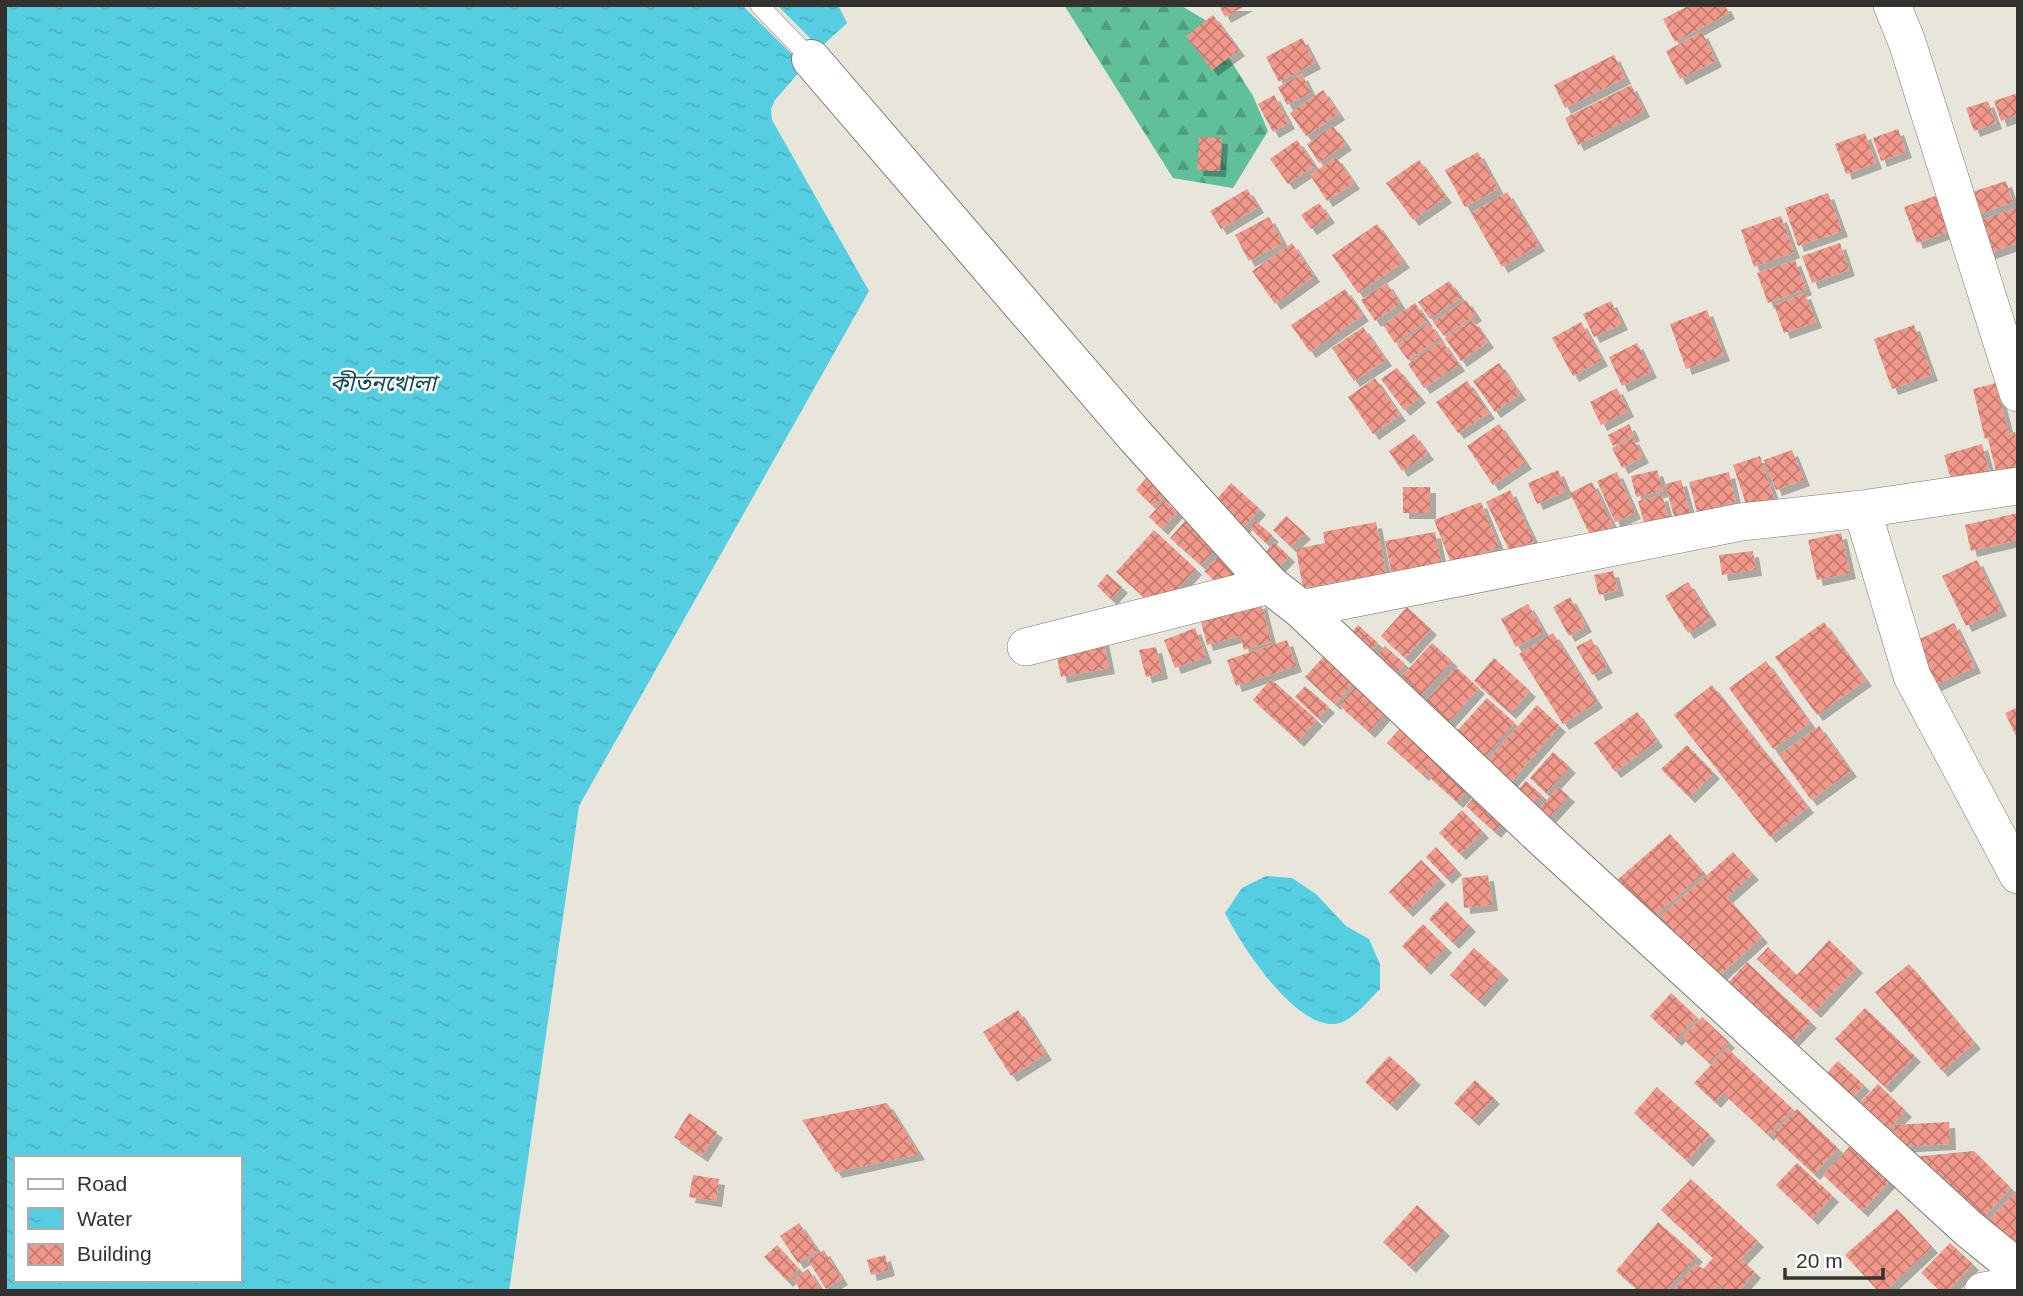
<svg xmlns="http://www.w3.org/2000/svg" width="2023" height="1296" viewBox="0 0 2023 1296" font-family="Arial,'Noto Sans Bengali',sans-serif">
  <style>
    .forest { fill: url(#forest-firs) }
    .water { fill: url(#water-ripples); fill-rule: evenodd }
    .pier { fill: #e8e5da }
    .building { fill: url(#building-cross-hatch); filter: url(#shadow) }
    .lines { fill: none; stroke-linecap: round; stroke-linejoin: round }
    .lane-casing { stroke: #7d7a71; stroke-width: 19 }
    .street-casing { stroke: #7d7a71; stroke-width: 38 }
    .secondary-casing { stroke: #7d7a71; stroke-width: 40 }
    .lane { stroke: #fff; stroke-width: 18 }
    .street { stroke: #fff; stroke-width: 37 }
    .secondary { stroke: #fff; stroke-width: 38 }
    .labels { text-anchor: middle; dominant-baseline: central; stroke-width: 5; stroke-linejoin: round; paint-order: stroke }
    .water-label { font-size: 23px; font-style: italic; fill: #144951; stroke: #fff }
  </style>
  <defs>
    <pattern id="forest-firs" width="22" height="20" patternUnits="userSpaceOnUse" patternTransform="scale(1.75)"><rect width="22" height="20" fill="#5fc099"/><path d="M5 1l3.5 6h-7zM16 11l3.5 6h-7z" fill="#4f9d7d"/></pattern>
    <pattern id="water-ripples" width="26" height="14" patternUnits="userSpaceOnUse" patternTransform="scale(1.75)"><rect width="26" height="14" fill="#55cee1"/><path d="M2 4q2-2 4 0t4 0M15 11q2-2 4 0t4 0" fill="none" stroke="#4bb1c1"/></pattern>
    <pattern id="building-cross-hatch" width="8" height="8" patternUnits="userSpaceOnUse" patternTransform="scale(1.75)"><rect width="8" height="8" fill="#f1988a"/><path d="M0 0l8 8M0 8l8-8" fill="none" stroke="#c47d71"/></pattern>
    <filter id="shadow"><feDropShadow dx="6" dy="6" stdDeviation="0" flood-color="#0004"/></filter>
  </defs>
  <rect width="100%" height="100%" fill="#e8e5da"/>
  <path class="forest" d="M1064,5h116l25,15 48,76 15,35 -35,57 -60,-10z"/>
  <path class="water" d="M5,5h833l9,18 -27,25 -45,52 -4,9 1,11 97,171 -290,515 -70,485h-504zM16,1158h224v122h-224z
    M1266,876l26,2 24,16 30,32 23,13 11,25v25c-12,11 -28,34 -46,35 -41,2 -92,-78 -109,-111l17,-25z"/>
  <path class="pier" d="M742,5h35l43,43 -16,18z"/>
  <path class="building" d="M1219,5h28l-22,12z
    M1690,5h35l4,8 -54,29 -12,-23z
    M1213,15l26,35 -27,20 -26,-34z
    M1702,32l14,29 -36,18 -14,-28z
    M1302,38l13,25 -36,19 -13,-25z
    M1614,55l11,23 -60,30 -11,-23z
    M1302,74l9,19 -24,12 -9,-18z
    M1631,85l13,26 -66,34 -13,-27z
    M1323,90l16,24 -33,22 -16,-23z
    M2018,93v22l-17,6 -7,-20z
    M1274,95l15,28 -16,9 -15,-28z
    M1988,101l8,22 -22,8 -8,-23z
    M1333,126l13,18 -27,19 -12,-19z
    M1898,129l8,23 -25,9 -8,-23z
    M1865,133l11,30 -30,11 -11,-30z
    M1199,137l23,1 -2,33 -23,-1z
    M1297,140l18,26 -27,18 -18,-25z
    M1478,152l20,37 -33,18 -20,-37z
    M1336,157l18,26 -27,18 -17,-26z
    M1419,160l27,37 -33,23 -27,-37z
    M2006,181l7,21 -36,13 -8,-22z
    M1247,189l11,18 -37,22 -11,-18z
    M1507,192l32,53 -37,22 -31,-54z
    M1828,193l14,38 -44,15 -13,-38z
    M1938,195l13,36 -34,12 -13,-36z
    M1319,203l10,14 -18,12 -10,-14z
    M2016,208l2,6v29l-31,11 -11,-32z
    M1781,216l13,36 -40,15 -13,-37z
    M1269,217l14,26 -34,18 -14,-26z
    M1377,224l27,38 -46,31 -26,-38z
    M1292,243l22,33 -39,28 -23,-33z
    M1840,243l9,27 -37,13 -10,-27z
    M1795,260l11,29 -38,14 -11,-30z
    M1449,281l12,17 -31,21 -12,-17z
    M1387,283l13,21 -25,17 -14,-21z
    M1345,289l18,26 -53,37 -19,-27z
    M1805,293l11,29 -32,11 -10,-28z
    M1466,300l10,15 -32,21 -11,-14z
    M1611,301l11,23 -28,13 -11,-23z
    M1415,303l12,18 -32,22 -12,-18z
    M1707,310l17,45 -38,14 -16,-45z
    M1473,320l15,22 -27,19 -16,-23z
    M1581,322l21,38 -29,16 -21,-38z
    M1429,323l11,16 -32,21 -11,-15z
    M1914,325l18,50 -40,14 -18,-50z
    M1363,327l23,33 -32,21 -22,-33z
    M1442,341l17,24 -35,23 -16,-24z
    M1637,343l14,29 -29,14 -13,-29z
    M1499,363l21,31 -25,18 -22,-31z
    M1397,368l23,29 -16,13 -23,-31z
    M1375,378l25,37 -27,19 -25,-37z
    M1467,381l22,32 -31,20 -22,-31z
    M1996,383l13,51 6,-2 3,12v31l-20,5 -10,-41 8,-3 -11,3 -12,-50z
    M1617,388l11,23 -27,14 -11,-23z
    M1499,424l27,39 -33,22 -26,-39z
    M1629,424l5,11 -21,11 -5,-11z
    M1414,434l14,20 -26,17 -13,-20z
    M1633,438l10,19 -21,11 -10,-20z
    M1982,444l11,39 -38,11 -11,-39z
    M1792,450l12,30 -28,10 -12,-30z
    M1760,456l14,42 -27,9 -14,-42z
    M1558,470l9,21 -30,13 -9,-21z
    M1657,470l6,21 -27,6 -5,-21z
    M1617,472l18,41 -20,9 -18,-41z
    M1729,472l7,30 -22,5 4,16 -17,4 -12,-45z
    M1147,477l19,17 -12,13 -18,-17z
    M1681,480l12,43 -16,4 -12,-43z
    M1592,482l21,44 -22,11 -21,-44z
    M1231,483l29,26 -23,26 -29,-26z
    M1403,487h27v26h-27z
    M1510,490l24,51 -24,11 -24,-50z
    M1662,495l6,22 -24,6 -6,-22z
    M1164,500l13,12 -15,17 -13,-12z
    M1481,502l18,45 -47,18 -18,-45z
    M2018,513v27l-47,11 -6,-26z
    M1286,516l19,17 -14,14 -18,-17z
    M1187,519l30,28 -16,18 -31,-27z
    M1256,521l17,15 -7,7 -16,-15z
    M1376,522l10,51 -83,15 -7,-39 29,-6 -2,-11z
    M1154,530l42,39 -38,41 -42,-38z
    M1435,532l7,34 -50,9 -7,-34z
    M1841,533l9,40 -33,7 -9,-40z
    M1274,542l15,14 -11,12 -15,-13z
    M1223,550l23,21 -19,21 -23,-21z
    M1753,551l3,19 -34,5 -3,-20z
    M1977,560l24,50 -35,16 -24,-50z
    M1613,571l5,19 -19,5 -5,-20z
    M1107,574l15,13 -11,12 -14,-13z
    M1688,582l23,37 -23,14 -23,-37z
    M1570,597l16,29 -17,10 -16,-29z
    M1261,602l10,40 -27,8 -4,-14 -33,9 -7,-27z
    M1528,604l16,28 -28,15 -15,-28z
    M1407,607l24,22 -26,29 -24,-22z
    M1824,622l42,58 -49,35 -42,-58z
    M1954,623l21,44 -46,21 -20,-44z
    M1358,625l20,18 -13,15 -20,-18z
    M1195,628l11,29 -31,11 -11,-28z
    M1553,633l44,69 -34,22 -44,-70z
    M1103,639l6,29 -48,9 -6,-29z
    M1591,639l16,28 -15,8 -16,-28z
    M1287,640l9,26 -60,20 -9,-26z
    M1432,643l20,18 -35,39 -20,-19z
    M1385,646l20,18 -14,16 -20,-18z
    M1156,647l6,26 -16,4 -7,-27z
    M1325,655l29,27 -19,22 -30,-27z
    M1494,658l36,33 -20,22 -36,-32z
    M1766,661l44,62 -37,26 -44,-61z
    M1456,667l23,21 -34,38 -23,-21z
    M1271,679l46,41 -19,21 -45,-41z
    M1357,685l30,27 -18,20 -30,-27z
    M1712,685l96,122 -38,30 -96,-122z
    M1305,686l24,21 -11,11 -23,-21z
    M1487,698l28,25 -30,34 -29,-25z
    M1537,705l23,21 -50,57 -24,-21z
    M2018,707v33l-13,-27z
    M1637,712l20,29 -42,31 -21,-29z
    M1402,726l36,32 -15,17 -36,-32z
    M1819,726l32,45 -40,29 -32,-45z
    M1687,745l27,28 -25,24 -28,-28z
    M1553,752l17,15 -24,26 -16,-15z
    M1441,757l31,28 -15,17 -31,-28z
    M1526,781l16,14 -9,10 -16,-14z
    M1558,787l11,9 -19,21 -10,-9z
    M1479,791l29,26 -13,15 -29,-26z
    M1462,810l21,22 -23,22 -21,-21z
    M1670,834l34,39 -61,53 -34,-39z
    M1436,847l20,22 -10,9 -20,-21z
    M1733,852l20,22 -26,23 35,40 -53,48 -56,-62z
    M1421,860l19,19 -33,32 -18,-19z
    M1488,875l4,30 -28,3 -2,-30z
    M1446,901l24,25 -17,17 -24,-24z
    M1423,924l23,23 -21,22 -23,-23z
    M1829,940l28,27 -42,45 -58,-53 11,-12 29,28z
    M1474,948l29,26 -24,27 -29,-26z
    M1747,962l64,60 -29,30 -63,-59z
    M1909,964l66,79 -33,28 -67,-79z
    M1671,993l26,24 -21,23 -26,-24z
    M1865,1008l50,48 -30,31 -50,-48z
    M1018,1010l28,44 -35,22 -28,-44z
    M1702,1017l27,25 -20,21 -27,-25z
    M1727,1048l66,61 -25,26 -45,-42 -8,9 -21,-19z
    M1389,1056l26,23 -24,26 -26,-23z
    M1838,1061l26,24 -22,25 -27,-24z
    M1475,1080l19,18 -21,22 -19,-17z
    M1878,1084l28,27 -28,29 -28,-27z
    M1657,1087l53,48 -23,26 -53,-48z
    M887,1103l32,51 -83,18 -34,-52z
    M1797,1109l41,39 -24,26 -42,-39z
    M689,1113l28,19 -15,24 -28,-19z
    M1949,1122l1,22 -55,3 -2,-22z
    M1851,1145l39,36 -28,30 -39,-36z
    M1974,1151l37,37 -34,37 -75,-67z
    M1797,1163l36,33 -21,23 -36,-34z
    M693,1175l26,4 -3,22 -27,-4z
    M1691,1179l67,62 -17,18 14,13 -16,19h-14l-7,-6 -5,6h-41l24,-27 7,5 10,-11 -52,-48z
    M2018,1189v62l-39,-20z
    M1417,1205l27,25 -34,37 -27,-25z
    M1897,1209l35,38 -47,44h-7l-33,-36z
    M1658,1222l39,34 -31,35h-27l-23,-20z
    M799,1223l19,28 -20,12 -18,-27z
    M1950,1243l23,21 -25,27h-8l-19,-18z
    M777,1245l22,24 -12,12 -23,-24z
    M824,1250l18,29 -16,10 -18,-29z
    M885,1255l4,15 -18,5 -4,-15z
    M808,1269l14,22h-21l-8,-12z"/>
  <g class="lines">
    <g class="lane-casing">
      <path id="lane" d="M759,5l52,54"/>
    </g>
    <g class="street-casing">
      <path id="street" d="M1892,5l15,37 111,351
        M1862,509l50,167 106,199
        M1301,609l440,-87 121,-13 156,-23
        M1026,647l244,-62
        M1983,1291l35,-6"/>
    </g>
    <g class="secondary-casing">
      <path id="secondary" d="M811,59l325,378 134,148 31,24 240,227 428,393 49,40"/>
    </g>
    <use href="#lane" class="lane"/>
    <use href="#street" class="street"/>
    <use href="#secondary" class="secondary"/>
  </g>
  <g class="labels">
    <g class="water-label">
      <text x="383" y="383">কীর্তনখোলা</text>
    </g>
  </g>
  <rect width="2023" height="1296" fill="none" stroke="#34322e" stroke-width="14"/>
  <rect x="14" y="1156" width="228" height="126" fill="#ffffff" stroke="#aeadab" stroke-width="2"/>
  <rect x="28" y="1179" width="35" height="10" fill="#ffffff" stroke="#aeadab" stroke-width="2"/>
  <text x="77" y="1191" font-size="21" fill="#34322e">Road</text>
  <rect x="28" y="1208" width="35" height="21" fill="url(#water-ripples)" stroke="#aeadab" stroke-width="2"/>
  <text x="77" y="1226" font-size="21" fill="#34322e">Water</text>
  <rect x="28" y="1244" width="35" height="21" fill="url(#building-cross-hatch)" stroke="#aeadab" stroke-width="2"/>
  <text x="77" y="1261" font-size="21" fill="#34322e">Building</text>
  <path d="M1785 1268v10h98v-10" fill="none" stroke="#34322e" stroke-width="3.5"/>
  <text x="1796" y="1268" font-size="21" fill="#34322e" stroke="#ffffff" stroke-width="5" paint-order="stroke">20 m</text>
</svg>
